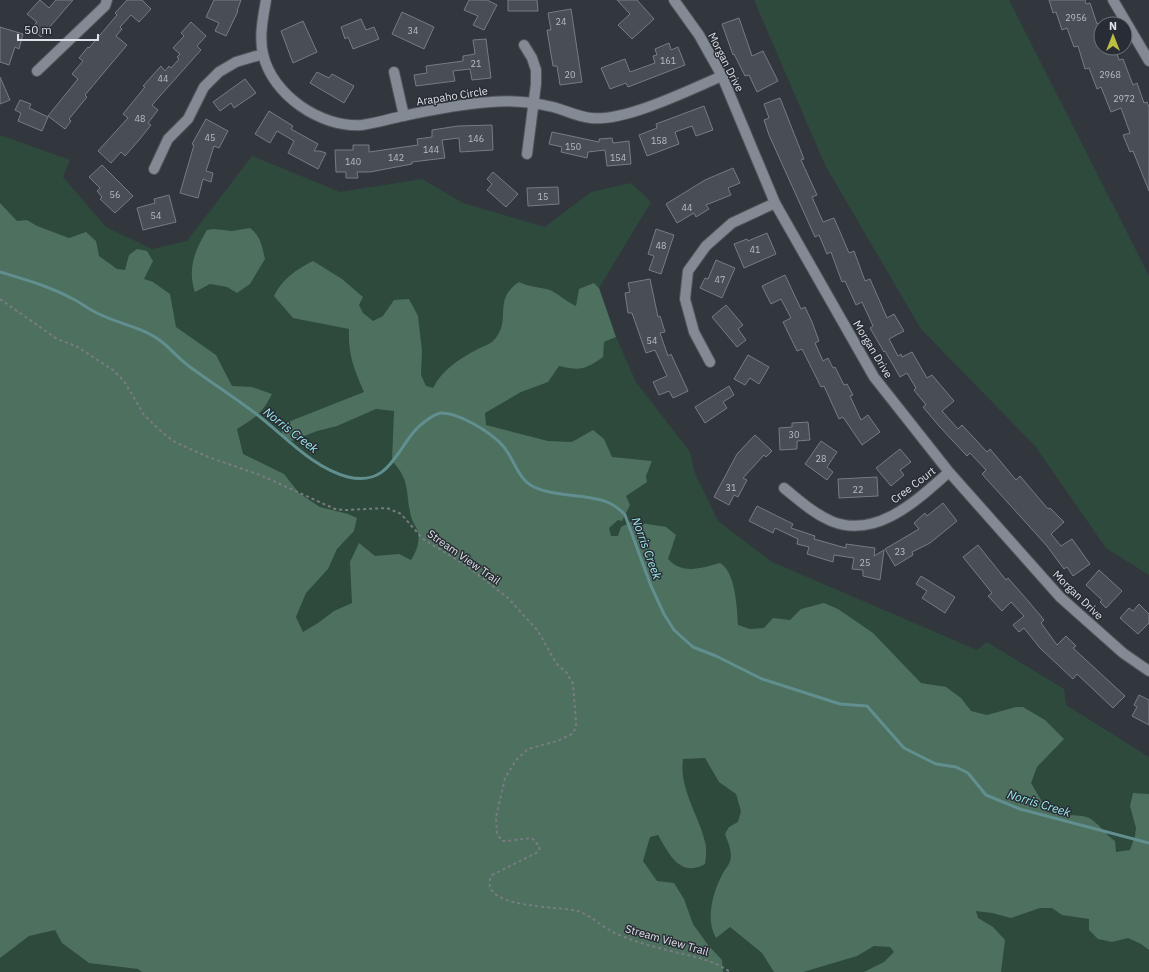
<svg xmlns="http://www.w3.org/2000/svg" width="1149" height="972" viewBox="0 0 1149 972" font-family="'IBM Plex Sans',sans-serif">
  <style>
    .green { fill: #2e4a3c }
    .forest { fill: #4d705f }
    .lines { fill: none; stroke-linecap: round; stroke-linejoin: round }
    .stream { stroke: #618f8f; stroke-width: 3 }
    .building { fill: #494e56; stroke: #767b84 }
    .minor-casing { stroke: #50555b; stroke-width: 12 }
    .path { stroke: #787c82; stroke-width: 2; stroke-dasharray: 3 3; stroke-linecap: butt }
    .minor { stroke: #848a93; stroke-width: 10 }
    .labels { text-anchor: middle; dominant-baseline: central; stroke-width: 3; stroke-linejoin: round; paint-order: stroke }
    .number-label { font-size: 9px; fill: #babdc3 }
    .street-label { font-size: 11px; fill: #dfe2e7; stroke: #282c34 }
    .water-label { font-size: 12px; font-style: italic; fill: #9cedee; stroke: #282c34 }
  </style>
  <rect width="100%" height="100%" fill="#32373e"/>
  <path class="green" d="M754,0h255l140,276v299l-43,-27 -71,-102 -114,-117 -96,-164z
    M0,135l70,25 -7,17 43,50 46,22 35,-8 65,-85 88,36 82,-13 41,24 82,24 46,-35 40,-9 20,19 -52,86 -5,-5 -18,23 -12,-6 -13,-9 53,51 12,-5 20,45 54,70 4,19 24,50 54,41 205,88 10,-8 77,47 2,16 83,52v37h-3l3,6v172h-1149z"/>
  <path class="forest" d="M0,203l17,18 10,-1 10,6 32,12 17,-6 10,9 3,15 18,13 8,1 4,-15 8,-6 10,2 6,10 -9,18 9,3 17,12 6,33 40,28 16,31 20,1 20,7c-10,20 -17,24 -35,35l6,25 41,20 15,19 21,14 28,7 9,4 -3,13 -17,18 -9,20 -22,24 -10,24 7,15 15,-9 16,-12 18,-8 -2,-41 9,-19 16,13 24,-2 12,6c5,-8 9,-17 7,-27 -1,-6 -6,-11 -7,-17 -6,-24 0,-35 -19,-55l2,-50 -18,-2 -39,17 -20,5 -25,10 -10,-5v-10l6,-4 76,-30c-10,-23 -16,-37 -15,-63l-56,-11 -19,-22c8,-17 23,-27 39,-35l29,18 21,18 -4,8 4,8 10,8 10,-5 11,-16 15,-1 9,17 4,35 -1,24 5,11 7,2c9,-18 26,-29 43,-38 6,-3 15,-6 19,-11 17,-20 -3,-39 24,-57 10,5 21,5 31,8 7,3 17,12 26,16l3,-17 15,-6 5,5 17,49 -12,5 -1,15c-19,13 -22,14 -44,9l-11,16 -27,10 -36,21 1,12 62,16 24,1 21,-12 11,9 8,18 40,4 -6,15 1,6 -21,14 4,9 -8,16 -4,-1 -9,8 2,8h7l3,-9 10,-5 10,1 25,4 10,8 -8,24c15,16 33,9 52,4 16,9 17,46 18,62l12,4 14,-1 9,-10 17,2 11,-11 23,-6 14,6 35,24 48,50 25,4 15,11 10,13 16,4 29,-8h7l22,13 19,19 -27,28 -6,16 17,29c12,5 34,1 43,7 9,6 15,16 24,22l1,11 14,-2 5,-14 1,-8 -6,-22 3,-13 16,1v156l-8,-6 -13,-6 -16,4 -14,-3 -9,-9v-11l-27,-4 -10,-7h-12l-29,10 -19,-5 -16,-2 2,7 15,9 12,13 -4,32h-137l20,-10 10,-10 -4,-5 -16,-1 -17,10 -54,16h-29l-12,-19 -32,-26 -14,11c-11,-18 -3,-46 6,-63 2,-5 7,-9 8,-14 3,-8 -2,-19 -5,-27l4,-7 9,-5 3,-11 -5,-17 -17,-12 -14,-24 -22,1c-4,30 15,54 22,83 2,7 1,15 0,22 -25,14 -36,-10 -47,-29l-8,2 -7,24 14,20 17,2 10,16 9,25 15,21 14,15 1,12h-581l-4,-3 -49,-6 -27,-20 -7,-13 -26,6 -29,22z
    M250,228c11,8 12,19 15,31l-15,25 -13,9 -10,-6 -17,-3 -15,8c-8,-23 0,-42 12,-62l7,-1 18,2z"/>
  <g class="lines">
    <path class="stream" d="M0,272c23,7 49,14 71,26 9,4 17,11 26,15 21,11 46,14 65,29 10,8 18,18 28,25 22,16 44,30 65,46 28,21 57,55 93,64 47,11 49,-38 79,-57 4,-3 9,-6 14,-7 17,-1 51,20 62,33 11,12 15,34 31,41 30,14 69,2 91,28l26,71 13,28 10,16 19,17 23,9 46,23 78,25 27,2 37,42 32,16 20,3 12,6 18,22 34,14 129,34"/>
  </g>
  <path class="building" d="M40,0l9,8 7,-8h17l-32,37 -10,-9 6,-6 -10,-8z
    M127,0h15l9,9 -12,13 -8,-7 -11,12 2,2 -6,7 11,9 -42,50 2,2 -18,22 2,2 -6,8 -17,-13 30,-37 -6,-5 11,-13 -4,-3 9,-11 1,1 28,-33 -2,-2z
    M214,0h27l-4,11h1l-12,25 -11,-5 4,-8 -13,-6z
    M469,0h18l10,5 -13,25 -11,-5 5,-9 -14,-6z
    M508,0h29l1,11h-30z
    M617,0h20l17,19 -22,20 -14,-14 12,-11z
    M1049,0h36l1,4 4,-1 7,21 4,-2v26h14l4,12 4,-1 10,26 4,-2 7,20 3,-1 2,5v84l-16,-40 -3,1 -7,-17 7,-2 -9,-25 -10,4 -10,-25 -4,2 -8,-21 -4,1 -7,-23 -4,1 -7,-19 -5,2 -6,-18 -3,1z
    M571,9l11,73 -22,3 -3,-19h-4l-6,-36h4l-3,-17z
    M402,12l32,15 -10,22 -32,-15z
    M739,18l13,38 11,-5 15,30 -21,11 -8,-17 -4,1 -11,-22 -1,1 -11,-31z
    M361,19l5,11 8,-3 5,12 -26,10 -5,-12 -3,2 -4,-12z
    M303,21l14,31 -24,11 -12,-32z
    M191,22l15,14 -9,10 4,4 -49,55 6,5 -10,13 3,2 -12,15 -14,16 -4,-4 -10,11 -13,-12 30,-33 -5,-4 22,-27 -2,-1 18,-20 4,5 4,-5 2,2 8,-9 -2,-2 3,-3 -7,-6 11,-12 -3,-3z
    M0,27l23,7 -4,15 -4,-2 -6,18 -9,-3z
    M486,39l5,39 -19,2 -2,-11 -17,2 2,10 -39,5 -2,-11 13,-2 -1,-7 37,-5v-5l12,-2 -2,-14z
    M669,43l2,7 7,-3 7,18 -57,22 -2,-4 -16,6 -9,-21 24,-9 5,13 25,-9 -2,-7 4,-1 -2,-6z
    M317,72l12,6 3,-4 22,12 -10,17 -34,-20z
    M0,77l10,23 -10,4z
    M245,79l11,14 -22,15 -3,-5 -11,8 -7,-9z
    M780,98l24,61 -3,1 16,35 -5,2 11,25 11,-4 15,35 5,-2 11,30 5,-2 17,39 7,-4 10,17 -15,8 9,17 3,-2 1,3 10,-5 15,26 5,-3 22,26 -12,10 16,18 4,-4 25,27 3,-3 26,31 4,-4 28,33 2,-1 14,14 -13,12 10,12 11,-7 18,25 -17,12 -6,-9 -3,2 -17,-23 -65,-72 4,-4 -16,-17 -3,3 -28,-30 -16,-19 3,-2 -12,-15 2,-2 -9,-15 -7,4 -15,-26 -1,1 -14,-24 3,-2 -11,-24 -6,3 -11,-24 -3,1 -11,-30 -4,2 -8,-19 -4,2 -46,-102 -5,-15 5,-2 -5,-14z
    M20,100l11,4 -2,4 19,9 -6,14 -24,-10 3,-8 -6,-3z
    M704,106l9,24 -17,6 -4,-10 -17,6 4,12 -32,12 -8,-21 18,-7 -1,-4z
    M269,111l24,15 -2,3 27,15 -4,7h6l6,2 -8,16 -30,-16 6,-12 -17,-10 -7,12 -15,-9z
    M206,119l22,12 -9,17 -5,-2 -8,25 7,2 -2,9 -8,-3 -5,19 -18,-5 14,-48 -2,-1z
    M492,125l1,25 -33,2 -1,-14 -17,2 3,18 -33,4v2l-42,8h-13l1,6h-12v-6h-10l-1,-22h18v-5h16v7l49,-7 -1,-6 15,-2v-7l26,-4z
    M552,132l47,10v-3l13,-1 1,5 16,-2 2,23 -24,2 -2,-16 -17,2 -1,6 -26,-6 1,-5 -13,-3z
    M102,165l31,31 -18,17 -15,-14 2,-2 -5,-6 3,-3 -11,-11z
    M733,168l7,15 -12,5 3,7 -25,10 3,4 -13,8 -2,-4 -17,10 -11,-19 39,-24z
    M493,172l25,22 -12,13 -19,-17 5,-6 -5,-5z
    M558,187l1,17 -31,2 -1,-18z
    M169,195l7,27 -33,8 -6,-22 18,-5 -1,-4z
    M656,229l18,6 -13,39 -12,-4 5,-14 -6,-2z
    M767,233l9,21 -32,14 -10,-24 13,-5 1,2z
    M716,260l19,8 -13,30 -22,-10 5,-10 3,1z
    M785,275l16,34 4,-2 7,15 7,19 -4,2 8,18 5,-3 5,10 2,-1 9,18 3,-1 6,11 -3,1 11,24 7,-5 12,17 -18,13 -19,-28 -4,2 -15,-33 -3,1 -19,-38 -5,2 -14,-29 8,-4 -10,-19 -10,5 -9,-18z
    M650,279l8,38 2,-1 5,16 -5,1 8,23 3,-2 17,37 -15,7 -4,-7 -10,4 -6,-13 14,-6 -12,-26 -9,3 -14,-40h-4l-3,-20 5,-1 -2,-9z
    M726,305l17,20 -5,4 8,11 -9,7 -25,-30z
    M748,355l21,12 -10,17 -9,-6 -5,7 -11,-6z
    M729,386l5,9 -11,7 4,6 -22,15 -10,-16z
    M808,422l2,18 -13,1v8l-17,1 -1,-22 13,-1v-4z
    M755,435l17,16 -6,6 -2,-2 -21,23 4,2 -9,17 -4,-2 -5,10 -15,-8 23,-43z
    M821,441l16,11 -10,15 6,5 -6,8 -22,-16z
    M900,449l11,13 -11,8 4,5 -13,11 -15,-18z
    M877,477l1,19 -39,2 -1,-19z
    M943,503l14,18 -27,22 -18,9 1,3 -18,11 -10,-17 34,-20 -5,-6 11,-10 2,3z
    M757,506l36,18 -2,4 24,8 -1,3 32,9v-4l29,4 -1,8 10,-6 -4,30 -17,-4v-6l-11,-1 2,-11 -20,-3 -1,7 -26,-8 2,-7 -12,-3 1,-5 -23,-11 -2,5 -24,-12z
    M978,545l28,35 2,-2 21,24 15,18 -3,3 16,22 9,-9 10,10 -3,2 52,48 -12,12 -36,-34 -4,5 -33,-31 -16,-20 -5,4 -6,-7 11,-9 -13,-14 -9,9 -14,-15 4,-3 -29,-36z
    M1099,570l23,21 -16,17 -6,-6 2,-2 -16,-15z
    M921,576l34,21 -10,16 -23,-15 5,-7 -11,-7z
    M1139,604l10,10v9l-11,11 -18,-16 9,-10 4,3z
    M1139,695l10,5v25l-17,-9 5,-9 -3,-2z"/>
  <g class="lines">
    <g class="minor-casing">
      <path id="minor" d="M266,0c-3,17 -7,37 -3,54 9,41 58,74 99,71 14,-2 27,-6 41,-9 28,-6 58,-12 87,-14 20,-2 43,0 63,5 12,3 25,10 38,11 34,4 98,-28 131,-42
        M674,0l25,35 23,41 53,127 99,174 75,95 111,125 63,56 26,18
        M1113,0l36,61
        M524,45l8,13 4,12v14l-9,70
        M37,71l68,-65 2,-6
        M394,72l10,44
        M154,169l14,-30 20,-20 16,-32 15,-15 17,-10 27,-8
        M710,362l-16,-30 -9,-33 3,-28 18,-25 26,-23 43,-20
        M784,488c15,12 29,25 47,33 46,19 87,-22 118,-49"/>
    </g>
    <path class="path" d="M0,299l57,40 19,7 37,24 11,11 20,34 20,19 11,8 33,15 52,18 75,34 11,1 41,-2 14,6 22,25 44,27 41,32 30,33 18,32 11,10 6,11 3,38v6l-4,6 -15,7 -29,8 -12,11 -11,18 -9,39 1,17 5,7h4l26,-3 8,9 -2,5 -46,23c-18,34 69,31 86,36 14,5 25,17 39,23 16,7 33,12 50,16 22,6 43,8 63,22"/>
    <use href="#minor" class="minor"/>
  </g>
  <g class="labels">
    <g class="number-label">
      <text x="1076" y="17">2956</text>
      <text x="561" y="21">24</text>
      <text x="413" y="30">34</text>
      <text x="668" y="60">161</text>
      <text x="476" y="63">21</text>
      <text x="570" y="74">20</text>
      <text x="1110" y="74">2968</text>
      <text x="163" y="78">44</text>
      <text x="1124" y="98">2972</text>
      <text x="140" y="118">48</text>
      <text x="210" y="137">45</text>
      <text x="476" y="138">146</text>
      <text x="659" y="140">158</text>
      <text x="573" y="146">150</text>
      <text x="431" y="149">144</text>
      <text x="396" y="157">142</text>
      <text x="618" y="157">154</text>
      <text x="353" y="161">140</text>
      <text x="115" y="194">56</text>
      <text x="543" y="196">15</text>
      <text x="687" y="207">44</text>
      <text x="156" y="215">54</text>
      <text x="661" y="245">48</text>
      <text x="755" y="249">41</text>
      <text x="720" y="279">47</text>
      <text x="652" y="340">54</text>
      <text x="794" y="434">30</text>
      <text x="821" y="458">28</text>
      <text x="731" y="487">31</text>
      <text x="858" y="489">22</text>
      <text x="900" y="551">23</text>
      <text x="865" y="562">25</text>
    </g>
    <g class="street-label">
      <text transform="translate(726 62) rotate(63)">Morgan Drive</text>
      <text transform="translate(452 96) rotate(-9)">Arapaho Circle</text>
      <text transform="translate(873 349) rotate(59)">Morgan Drive</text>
      <text transform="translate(913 485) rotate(-37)">Cree Court</text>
      <text transform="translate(464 557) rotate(35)">Stream View Trail</text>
      <text transform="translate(1078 595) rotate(44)">Morgan Drive</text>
      <text transform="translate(667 940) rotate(16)">Stream View Trail</text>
    </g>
    <g class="water-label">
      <text transform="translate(291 430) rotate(38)">Norris Creek</text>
      <text transform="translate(647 548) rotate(70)">Norris Creek</text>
      <text transform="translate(1039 803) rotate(17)">Norris Creek</text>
    </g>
  </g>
  <g transform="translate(1113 36)"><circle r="19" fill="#282c34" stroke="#71757c"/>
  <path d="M0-3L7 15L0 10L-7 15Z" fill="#bdbf43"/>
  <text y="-6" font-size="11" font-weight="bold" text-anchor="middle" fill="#dfe2e7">N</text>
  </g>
  <path d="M18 34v6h80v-6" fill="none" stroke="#dfe2e7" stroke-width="2"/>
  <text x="24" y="34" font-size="12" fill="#dfe2e7" stroke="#282c34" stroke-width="3" paint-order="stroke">50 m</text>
</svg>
